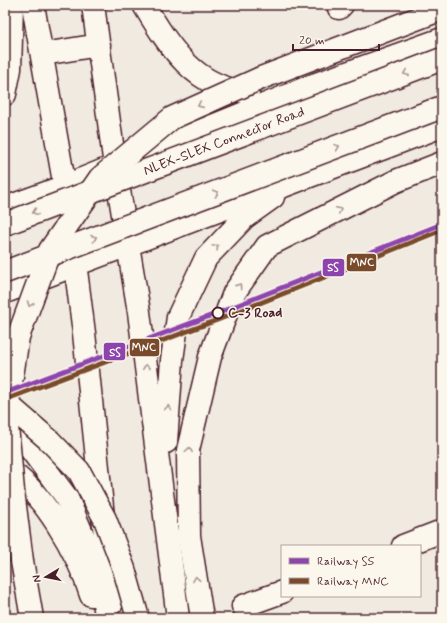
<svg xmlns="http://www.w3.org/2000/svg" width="447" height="623" viewBox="0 0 447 623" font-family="Mynerve,sans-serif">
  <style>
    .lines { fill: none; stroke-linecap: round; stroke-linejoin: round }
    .minor-casing { stroke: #4a1f2b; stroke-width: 25 }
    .major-casing { stroke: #4a1f2b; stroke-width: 25 }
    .highway-casing { stroke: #4a1f2b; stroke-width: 25 }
    .minor { stroke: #fbf7ec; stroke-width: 22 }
    .major { stroke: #fbf7ec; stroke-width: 22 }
    .highway { stroke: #fbf7ec; stroke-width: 22 }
    .highway-bridge-casing { stroke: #4a1f2b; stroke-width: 25; stroke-linecap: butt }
    .highway-bridge { stroke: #fbf7ec; stroke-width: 22 }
    .rail-1-casing { stroke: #fbf7ec; stroke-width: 8 }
    .rail-2-casing { stroke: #fbf7ec; stroke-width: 8 }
    .rail-1 { stroke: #8e44ad; stroke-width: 5 }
    .rail-2 { stroke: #7a4b2a; stroke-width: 5 }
    .oneway { stroke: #ab9695 }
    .stop-dot { fill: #fbf7ec; stroke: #4a1f2b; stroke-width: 2 }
    .labels { text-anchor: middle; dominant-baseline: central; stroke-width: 3; stroke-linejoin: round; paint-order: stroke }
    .street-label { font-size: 14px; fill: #4a1f2b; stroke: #fbf7ec }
    .stop-label { font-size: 14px; font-weight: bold; fill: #4a1f2b; stroke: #fbf7ec; text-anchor: start }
    .line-badge { stroke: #fbf7ec; stroke-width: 1.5 }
    .badge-label { font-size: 11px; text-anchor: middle; font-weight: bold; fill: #fff }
  </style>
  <rect width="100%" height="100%" fill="#f0eae0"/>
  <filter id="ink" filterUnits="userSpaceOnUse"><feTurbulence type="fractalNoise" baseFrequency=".025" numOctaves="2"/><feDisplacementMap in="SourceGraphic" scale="8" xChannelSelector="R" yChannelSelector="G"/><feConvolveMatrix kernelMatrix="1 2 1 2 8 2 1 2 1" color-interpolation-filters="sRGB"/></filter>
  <g filter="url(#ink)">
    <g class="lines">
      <g class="minor-casing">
        <path id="minor" d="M339,8l3,-3
          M403,546l39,-15
          M243,606l39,-14"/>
      </g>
      <g class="major-casing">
        <path id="major" d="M33,5l35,200
          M93,5l22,161 24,146 39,306
          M144,5c24,40 51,84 104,87
          M43,54l56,-9
          M65,186l251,-102 126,-45
          M73,247l11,86 28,270
          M75,265l367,-139
          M166,442l6,-82 6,-43 28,-59 39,-41 28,-20"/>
      </g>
      <g class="highway-casing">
        <path id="highway" d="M261,78l181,-69
          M5,94l5,-25 2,-64
          M5,208l60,-22
          M5,292l70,-27
          M5,428l24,19 38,51 29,68 11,52
          M5,468c38,23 73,85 86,127
          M22,561l10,57
          M202,618l-13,-82 -1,-86 22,-93 24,-64 33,-47 129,-65 46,-18"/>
      </g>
      <use href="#minor" class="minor"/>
      <use href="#major" class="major"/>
      <use href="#highway" class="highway"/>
      <g class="highway-bridge-casing">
        <g id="highway-bridge">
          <path id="s1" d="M5,224l437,-165"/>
          <path d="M5,272l437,-165"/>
          <path d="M5,402l44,38 30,31 26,48 19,50 14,49"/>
          <path d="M22,561l-9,-70 -7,-76 12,-78 32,-87 50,-72 72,-60 89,-40"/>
        </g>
      </g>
      <use href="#highway-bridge" class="highway-bridge"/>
      <g class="rail-1-casing">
        <path id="rail-1" d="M5,393l213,-80 224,-89"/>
      </g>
      <g class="rail-2-casing">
        <path id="rail-2" d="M7,399l213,-80 222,-89"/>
      </g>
      <use href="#rail-1" class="rail-1"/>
      <use href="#rail-2" class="rail-2"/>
    </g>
    <defs><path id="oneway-chevron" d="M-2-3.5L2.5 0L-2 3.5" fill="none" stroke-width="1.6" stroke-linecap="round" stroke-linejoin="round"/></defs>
    <g class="oneway">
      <use href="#oneway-chevron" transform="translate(406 73) rotate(159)"/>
      <use href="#oneway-chevron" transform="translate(200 105) rotate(156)"/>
      <use href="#oneway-chevron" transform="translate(337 147) rotate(-21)"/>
      <use href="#oneway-chevron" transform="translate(216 193) rotate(-21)"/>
      <use href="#oneway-chevron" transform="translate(339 210) rotate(-27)"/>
      <use href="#oneway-chevron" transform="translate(35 212) rotate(159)"/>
      <use href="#oneway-chevron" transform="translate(94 238) rotate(-21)"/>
      <use href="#oneway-chevron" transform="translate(216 247) rotate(-46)"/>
      <use href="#oneway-chevron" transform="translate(239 286) rotate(-55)"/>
      <use href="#oneway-chevron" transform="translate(30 304) rotate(110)"/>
      <use href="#oneway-chevron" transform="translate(146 367) rotate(-97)"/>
      <use href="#oneway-chevron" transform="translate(168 408) rotate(-86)"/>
      <use href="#oneway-chevron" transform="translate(189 450) rotate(-83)"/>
      <use href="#oneway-chevron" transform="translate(196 579) rotate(-99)"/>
    </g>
  </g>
  <circle class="stop-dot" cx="218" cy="313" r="5.5"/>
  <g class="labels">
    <g class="street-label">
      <text stroke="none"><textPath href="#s1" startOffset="234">NLEX-SLEX Connector Road</textPath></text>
    </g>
    <g class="stop-label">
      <text x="228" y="313">C-3 Road</text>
    </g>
  </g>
  <g class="line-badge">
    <rect x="346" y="253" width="31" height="19" rx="4" fill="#7a4b2a"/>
    <rect x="322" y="258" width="23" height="19" rx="4" fill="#8e44ad"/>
    <rect x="129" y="338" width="31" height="19" rx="4" fill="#7a4b2a"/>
    <rect x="103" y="342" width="23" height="19" rx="4" fill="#8e44ad"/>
  </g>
  <g class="badge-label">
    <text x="362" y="266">MNC</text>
    <text x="333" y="271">SS</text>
    <text x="144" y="351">MNC</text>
    <text x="115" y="356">SS</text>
  </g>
  <rect width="447" height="623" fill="none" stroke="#fbf7ec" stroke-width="20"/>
  <rect x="10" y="10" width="427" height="603" fill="none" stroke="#4a1f2b" stroke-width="1.5" filter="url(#ink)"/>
  <rect x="281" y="545" width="140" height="52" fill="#fbf7ec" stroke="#b4a19f"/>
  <rect x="289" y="558" width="20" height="6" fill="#8e44ad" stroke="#b4a19f"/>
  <text x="317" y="565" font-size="12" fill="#4a1f2b">Railway SS</text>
  <rect x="289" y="578" width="20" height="6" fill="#7a4b2a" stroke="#b4a19f"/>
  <text x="317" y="585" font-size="12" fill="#4a1f2b">Railway MNC</text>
  <g transform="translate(46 577) rotate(260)" stroke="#fbf7ec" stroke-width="3" paint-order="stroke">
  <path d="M0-3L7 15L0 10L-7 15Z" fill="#4a1f2b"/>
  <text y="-6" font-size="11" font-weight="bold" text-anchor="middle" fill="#4a1f2b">N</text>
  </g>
  <path d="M293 44v6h86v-6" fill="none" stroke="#4a1f2b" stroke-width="2"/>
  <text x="299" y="44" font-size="12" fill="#4a1f2b" stroke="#fbf7ec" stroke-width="3" paint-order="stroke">20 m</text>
</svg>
